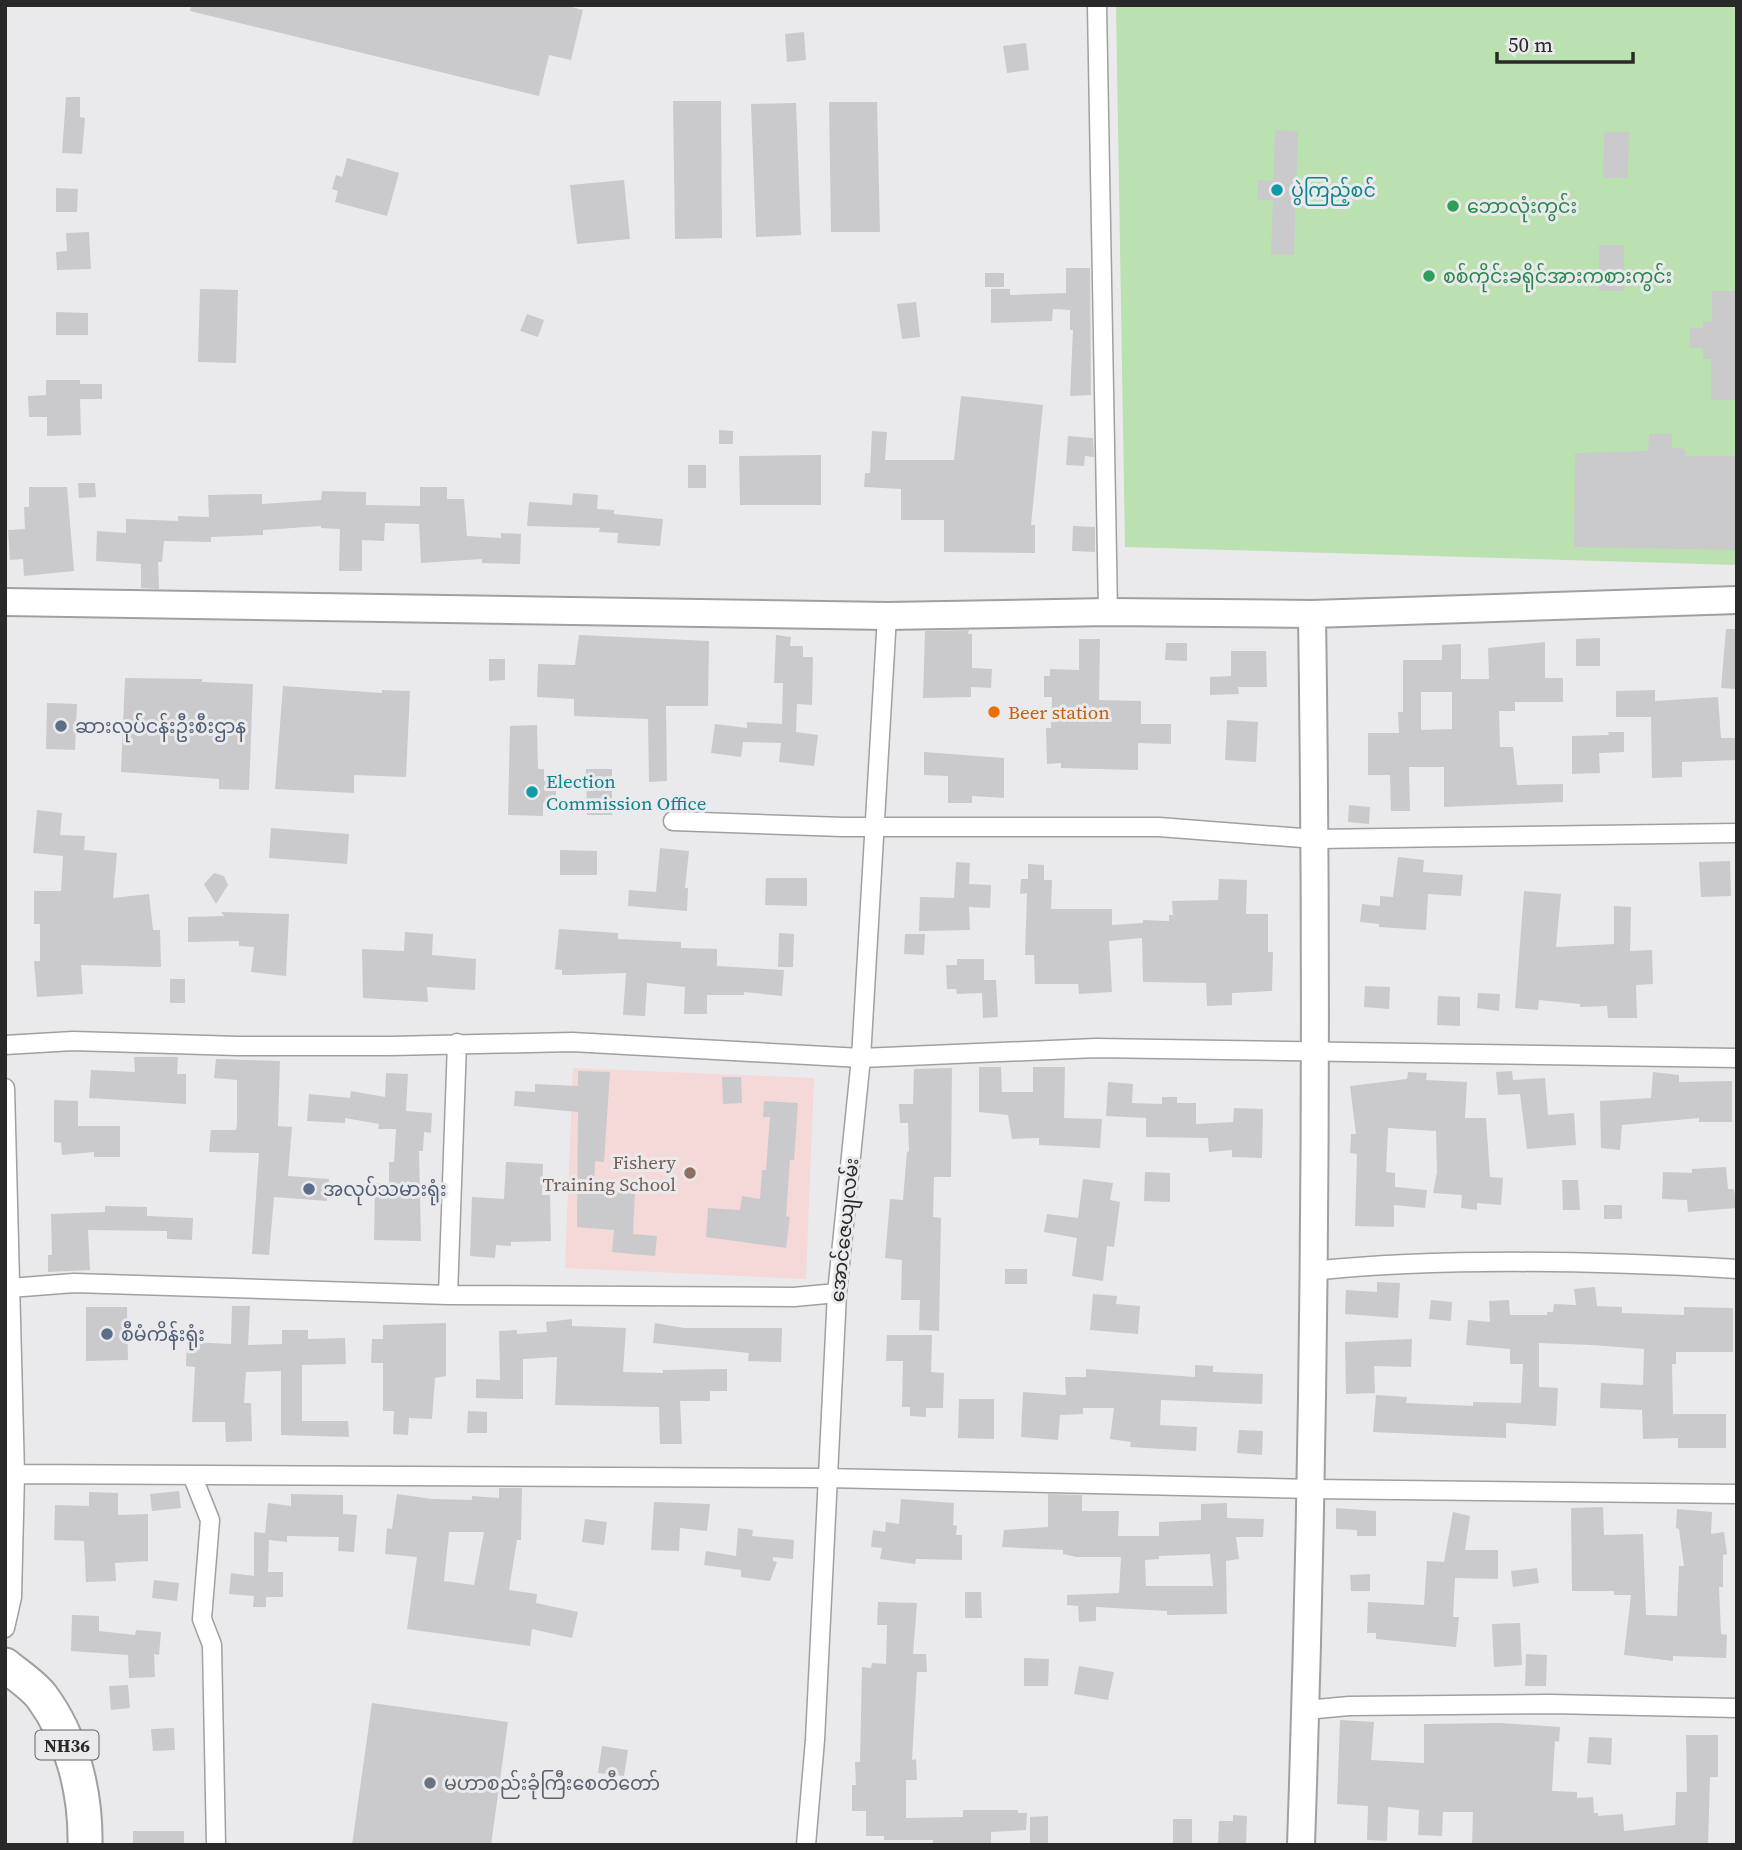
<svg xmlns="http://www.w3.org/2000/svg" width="1742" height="1850" viewBox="0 0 1742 1850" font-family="'Source Serif 4','Noto Sans Myanmar',serif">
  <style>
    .education { fill: #f4d9d8 }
    .green { fill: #bbe1b1 }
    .building { fill: #cacacc; fill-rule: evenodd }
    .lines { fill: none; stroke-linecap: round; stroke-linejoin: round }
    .street-casing { stroke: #a0a0a2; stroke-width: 21 }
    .secondary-casing { stroke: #a0a0a2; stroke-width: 30 }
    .highway-casing { stroke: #a0a0a2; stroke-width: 37 }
    .street { stroke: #fff; stroke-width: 18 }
    .secondary { stroke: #fff; stroke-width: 26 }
    .highway { stroke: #fff; stroke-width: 33 }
    .culture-dot { fill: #0f9aa8; stroke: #eaeaec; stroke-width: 2.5 }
    .leisure-dot { fill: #2e9e5b; stroke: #eaeaec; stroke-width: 2.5 }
    .food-dot { fill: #e8710a; stroke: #eaeaec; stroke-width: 2.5 }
    .service-dot { fill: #5c6f8a; stroke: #eaeaec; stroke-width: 2.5 }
    .education-dot { fill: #8d6e63; stroke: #eaeaec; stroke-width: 2.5 }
    .worship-dot { fill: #6b7280; stroke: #eaeaec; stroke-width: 2.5 }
    .labels { text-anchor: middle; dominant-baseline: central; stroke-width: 6; stroke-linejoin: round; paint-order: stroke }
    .shield { fill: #eaeaec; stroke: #636364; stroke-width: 2 }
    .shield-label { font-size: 18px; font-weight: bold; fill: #29292a }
    .culture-label { font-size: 19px; fill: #0d838f; stroke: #eaeaec; text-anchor: start }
    .leisure-label { font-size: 19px; fill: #27864d; stroke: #eaeaec; text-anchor: start }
    .food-label { font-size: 19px; fill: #c56008; stroke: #eaeaec; text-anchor: start }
    .service-label { font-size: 19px; fill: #4e5e75; stroke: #eaeaec; text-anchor: start }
    .education-label { font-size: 19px; fill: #785e54; stroke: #eaeaec; text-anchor: end }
    .street-label { font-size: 19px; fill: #29292a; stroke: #eaeaec }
    .worship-label { font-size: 19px; fill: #5b616d; stroke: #eaeaec; text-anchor: start }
  </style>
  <rect width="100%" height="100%" fill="#eaeaec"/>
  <path class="education" d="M573,1068l241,10 -8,201 -241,-11z"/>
  <path class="green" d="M1116,5h621v560l-612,-18z"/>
  <path class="building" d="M191,5h373l19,5 -12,50 -22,-5 -10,41 -349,-85z
    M804,32l2,28 -19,2 -2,-28z
    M1026,43l3,27 -22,3 -4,-27z
    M66,97h14v20l5,1 -3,36 -20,-1z
    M673,101h48l1,137 -47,1z
    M829,102h48l3,130h-49z
    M796,103l5,132 -45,2 -5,-133z
    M1275,130l23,1 -4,124 -23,-1 2,-54h-16l1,-20 15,1z
    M1604,132h25l-1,46h-25z
    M347,158l52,15 -12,43 -52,-14 3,-11 -6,-2 4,-14 6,2z
    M624,180l6,59 -53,5 -7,-59z
    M56,188l22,1 -1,23h-21z
    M89,232l2,37 -34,1 -1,-18 11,-1 -1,-18z
    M1599,245h25v46h-25z
    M1066,268h24l1,127 -21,1 3,-66h-3v-20l-17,-1 -1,12 -61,2v-34h19v6l56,-2z
    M985,273h19v14h-19z
    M200,289l38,1 -2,73 -38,-1z
    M1712,291h25v109h-26v-41h-8v-11h-14l1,-20h13v-7l9,1z
    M916,302l4,35 -18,2 -5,-35z
    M56,312l32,1v22h-32z
    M527,314l17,6 -6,17 -18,-6z
    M46,380h34v4h22v15h-22l1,36 -34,1v-19h-18l-1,-21 18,-1z
    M961,396l82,9 -12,120h4v28l-91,-1v-32h-43v-31l-37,-2 1,-14h5l2,-42 15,1 -2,28h69z
    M719,430l14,1v13h-14z
    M1649,434h23v14l13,1v7h52l-1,94 -162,-3 1,-94 73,-2z
    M1068,436l25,2 1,19 -9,-1 -1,10 -18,-1z
    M821,455v50h-81l-1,-49z
    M688,465h18v23h-18z
    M78,483h17l1,14 -17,1z
    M29,487h38l7,84 -50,5 -1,-17 -13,1 -2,-30 17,-1 -1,-22h5z
    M420,487h27v12h17l3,37 34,2v-5l20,1 -1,30 -38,-1v-4l-61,4 -2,-39 -34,-1 -1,18 -22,-1v31h-23l1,-42 -19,-1v-2l-58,4v5l-52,2v5l-47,-1 -2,21h-4l1,27 -18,-1v-24l-45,-3 1,-30 29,2v-14l52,2v-5l31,1 -1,-22 54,-1v10l59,-4 1,-9 44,1v13l54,1z
    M573,493l25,2 -1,14 17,1v4l49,5 -3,27 -43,-3 1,-10 -19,-1 1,-4 -73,-2 2,-24 43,3z
    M1073,526l22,1v25l-23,-1z
    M1726,629h11v60l-16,-1z
    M969,630l-1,4h4v34l20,1 -1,19 -20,-1v10l-48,1 2,-67z
    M579,635l130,6 -1,65h-42l1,75 -18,1 -1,-63 -74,-3v-17l-37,-2 1,-33 37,1z
    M776,635l15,2 -1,9h13v11h10l-1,48 -15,-1 -1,28 22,3 -4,31 -35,-4 2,-19 -38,-1 -2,15 -30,-4 4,-29 32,4v-6l35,2 1,-41h-9z
    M1600,638v28h-24v-27z
    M1079,639h21l-1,61 42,1v23h30v20l-33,-1v27l-77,-2v-5l-14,1 -1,-36h5l1,-31h-8v-21h6v-7l29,1z
    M1545,642v36h18v24h-48v9h-16l1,36h13l4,38 46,-1v18l-119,5v-40h-35l1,44h-19l-1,-36h-22v-42h31l-1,-21h5v-52h39v-15l19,-1v35h28l-1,-31zM1421,692h31v37l-31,1z
    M1166,643h21v18l-22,-1z
    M1231,651h35l1,36h-29l1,7 -29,1v-18l21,-1z
    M489,659h16v21l-16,1z
    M125,678l77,1v3l51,2 -4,106 -30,-1v-10l-98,-7z
    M283,686l99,7v-3l28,1 -4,86 -52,-2v18l-79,-4z
    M1655,690v11l63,-4 3,41h16v22l-55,2v15l-30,1 -1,-61h-35v-26z
    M47,703l30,1 -2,46 -29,-1z
    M1227,720l31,2 -2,40 -31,-2z
    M537,725l1,44h6v12h12v22h-13v13l-35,-1 2,-89z
    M1608,732h16v20l-25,1 1,20 -28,1v-38l37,-1z
    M924,752l80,6v40l-32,-2v7h-24v-27l-24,-1z
    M586,769h26v46h-25z
    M1349,805l21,2 -1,17 -21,-2z
    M37,810l25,3 -2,22 25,1 -1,14 33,3 -4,45 36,-4 4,36h7l1,37 -80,-2 2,29 -46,3 -3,-36h6v-37h-6v-33h27l2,-35 -30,-3z
    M271,828l78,6 -2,30 -78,-6z
    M660,848l29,3 -4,37h3l-1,23 -59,-5 1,-16 27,2z
    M560,850l37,1v24h-37z
    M1398,857l26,3 -1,12 40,3 -2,21 -33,-2 -2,36 -47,-3v-3l-19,-2 2,-18 18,2v-10l13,1z
    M1730,861l1,35 -30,1 -2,-35z
    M956,862l14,1 -1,21 22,1 -1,23 -21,-1 1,23 -51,1 1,-34 34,1z
    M1028,864l16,1v15h8l-1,29h61v16l31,-2v-3l26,1v-6h4l-1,-14 46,-1 1,-21 28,1 -1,34h22v38h5l-1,39 -40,2v12l-25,1 -1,-23 -63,-1 -1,-44 -33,3 3,51 -33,2 -1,-10h-43l-1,-29h-9l2,-62 -7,1 1,-15h7z
    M214,873l10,3 4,9 -12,19 -12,-20z
    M766,878h41v28l-42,-1z
    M1524,891l37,3 -5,53 58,-3v-38l17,1 -1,44 22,-1 1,34 -17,1 1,33h-29l-1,-12 -27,1v-3l-41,-4 -1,10 -23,-2z
    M221,912l68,2 -3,62 -35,-4 3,-25 -15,-1v-5l-51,1v-25l36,-1z
    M559,929l59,4v6l63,3v6l36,1v17l67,4 -2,26 -38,-4v3h-37v19h-23l1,-27 -38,-4 -2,33 -22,-1 3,-42 -56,2h-8v-5l-7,-1z
    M405,932l28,2 -1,21 44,4 -1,31 -48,-3 1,15 -65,-4 -1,-49 42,2z
    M779,933l15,1 -1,33h-15z
    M905,934h20l-1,21 -20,-1z
    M957,959h27v21h12l2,37 -15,1 -1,-25 -25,1 -1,-5h-9l-1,-24h11z
    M170,979h15v24h-15z
    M1365,986l25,1 -1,22 -25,-2z
    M1478,993l22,1 -1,17 -22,-3z
    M1438,996l22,1v29l-23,-1z
    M134,1057h44l-1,17h9v30l-97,-6 2,-28 44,2z
    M216,1059l64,2 -2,65 14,1 -4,49 41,3 -2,22 -53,-4 -5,58 -17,-1 7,-101 -50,-1 2,-22h25l1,-6v-44l-23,-2z
    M979,1067h22l1,25h31v-25h32l-1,51 38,1 -2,29 -61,-3v-7l-27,1 -4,-24 -29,-3z
    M952,1068l-1,109h-17l-1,40 8,1 -2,113 -20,-1 1,-30h-19l1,-40 -17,-2 5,-59 13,1 4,-49 2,1 -1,-29h-8l-1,-19h14l1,-35z
    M578,1071l32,1 -6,90 -9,-1 -1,29 41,4 -2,40 24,2 -2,20 -43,-4 2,-22 -37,-3 1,-115 -64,-6 1,-15 20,1v-8l43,2z
    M1512,1071l1,9 32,-2 3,37 26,-2 2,32 -49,4 -7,-55 -22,1 -2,-23z
    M1408,1072l19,1 -1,7 41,2 -2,36h21l4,59 13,1 -2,27 -24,-2v7l-16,-2 1,-13 -29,-2 4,-21 -1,-41 -48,-3 -2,44 9,1v14l32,3 -2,18 -31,-3v22l-39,-1 2,-72 -7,-1 1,-19h5l-6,-48 57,-7z
    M1653,1072l26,3v7l53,-1v41h-33v-4l-77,7 -2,25 -19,-2 -1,-47 51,-3z
    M386,1073l22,1 -2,37 26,2 -1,20 -7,-1 -1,19h-4l2,90 -47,-1 1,-57h14v-21h5l2,-33h-18l1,-5 -34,-6v5l-38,-2 2,-27 41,4 1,-7 34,6z
    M722,1077h19l1,26 -19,1z
    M1108,1082l25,2 -1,19 30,1v-7h15v6h19v21l37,-2 1,-14 29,1 -1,49 -30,-1v-7l-23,2 -1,-14 -62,-1v-19l-40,-2z
    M54,1100l24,1v25h42v31h-26v-5l-32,3 -1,-12 -7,-1z
    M764,1101l34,2 -4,57h-4l-4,56 4,1 -4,31 -80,-11 2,-29 32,2 2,-14 18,3 2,-29h4l4,-53h-7z
    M506,1162l37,2 -1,31h8l1,46 -40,1v4l-15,-1 -1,13 -25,-2 2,-59 32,2z
    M1726,1167l2,22h6l2,19 -48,4 -1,-12 -25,-1 1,-27 29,1v-4z
    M1145,1172l25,1v29l-26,-1z
    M1083,1179l30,4 -3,17 10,2 -6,45 -7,-1 -4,35 -31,-5 5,-38 -33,-6 3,-18 31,4z
    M1562,1180h16l2,30h-17z
    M1604,1205h18v14h-18z
    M105,1206l42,1v9l46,2 -1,22 -25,-1v-8l-79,-1 2,40 -42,2v-17h4l-1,-41 54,-2z
    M1005,1269h22v15h-22z
    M1377,1282l23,1 -2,35 -53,-4 1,-24 31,2z
    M1595,1287l2,19 25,1v6l62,2v-8l49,1v44h-57v12h-4l1,50h53v34h-48v-10l-35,1 -1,-29 -42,-2 1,-25 42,2 1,-36 -52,-4 -53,-2v44l19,1 -2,38 -50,-3v15l-133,-6 3,-37 31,2 -1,6 67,3v-4l48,1 2,-39h-13v-15l-44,-4 2,-25 22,2 -1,-21 20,-1 1,15h37v-3h6l1,-8 22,1 -2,-16z
    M1093,1294l24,2 -1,8 24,2 -2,28 -48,-4z
    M1431,1300l21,2 -1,19 -22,-2z
    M232,1306h18l-2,39 34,-1v-14h26v9l37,-1 1,26 -44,1v56h46l1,16 -68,-2v-64l-35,1 -2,31h7l1,38 -26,1 -1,-20h-33l3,-55 -9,-1 1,-24 44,2z
    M86,1307h41l1,53 -42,1z
    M572,1319v7l54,2 -3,44 40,1v-3l64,-1v22h-17v10h-30l2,43h-22l-1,-37 -104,-2 2,-48 -34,2v40l-47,-1v-19l24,1 -1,-49 18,-1v4l30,-2 -1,-10z
    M446,1323v53l-11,2 -3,41 -23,-1 -1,17 -15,-1 1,-23h-11v-48h-12l1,-24h11v-14z
    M655,1323l29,5h98l-1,34 -33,-1 1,-8 -96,-10z
    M887,1335h45l-1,37 13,1 -1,35h-17v9l-16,-1v-9h-8l1,-46h-17z
    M1412,1339l-1,28 -37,-1 1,27 -29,1 -1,-52z
    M1195,1365l18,1v6l50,2 -1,30 -101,-4 -1,25 37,2 -1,24 -66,-4 1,-5 -21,-3 4,-31h-31v6l-23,1 -2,25 -37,-3 2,-45 43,3 -1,-18h21v-8l109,8z
    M959,1399h35v40l-36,-1z
    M468,1411l19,1v21h-20z
    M1239,1430l24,1 -1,24 -25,-2z
    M499,1488h23l-1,52h-4l-8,50 28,4 -1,9 42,9 -6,26 -40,-9 -2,17 -123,-17 10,-72 -32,-3 2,-26 5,1 5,-35 35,5 40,1v-4l27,2zM449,1532h35l-10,53 -30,-4z
    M179,1491l2,17 -29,3 -2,-17z
    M89,1492l29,1v22l30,-1v47l-33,2 1,18 -30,1 -2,-41 -30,-1 1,-35 34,1z
    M291,1494l52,1v19l14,1 -3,37 -16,-1 1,-14 -52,-1v6l-18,-2 -1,32h15v25h-17v10h-13l1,-11 -25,-2 2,-21 23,3v-44l11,1 3,-30 23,3z
    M1048,1494l34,1v16h37l-1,25h41v-14l42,-2v-16l26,-1v15l37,1 -1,18h-27l3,22 -13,2 1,53 -60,1v-4l-71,-4v14l-17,1 -1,-16 -11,-1v-10l52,-2 2,-36h-45l-13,-3v-4l-61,-3 2,-17 44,-3zM1210,1554l3,32h-67l-1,-26 14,-1v-3z
    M901,1499l53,4 -1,22 4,1 -1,9h6v25l-46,-1 -1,5 -35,-5 2,-11 -11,-1 2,-17 12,2 1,-10 13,2z
    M654,1502l56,2 -3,27 -27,-3 -1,23 -28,-1z
    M1603,1507l1,28 39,-1 3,81 31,1 2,-50h5l-5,-37 -3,-1 1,-19 35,3 -1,22 13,-2 3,22 -4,1v32h-4l2,47 6,1 -1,23 -53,-2v5l-49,-6 7,-60h-17v-4h-42l-1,-83z
    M1336,1508l40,3v25h-19v-6l-21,-1z
    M1453,1512l17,4 -5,34h33v29l-43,-1 -2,39h6l-3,30 -80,-8v-6h-9l1,-31 56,3 3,-44 17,1z
    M585,1519l22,3 -3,23 -22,-3z
    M738,1528l15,2 -1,6 42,4 -1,19 -20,-2v4l4,1 -7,19 -29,-4v-7l-37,-5 2,-14 30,5z
    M1537,1568l2,15 -26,4 -2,-16z
    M1370,1574v17h-19l-1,-16z
    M154,1580l25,3 -2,18 -25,-3z
    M965,1592h16l1,26h-17z
    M878,1602l39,1 -4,51h13l1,18h-10l-5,88 4,-1 1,21h-11v38l57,-1v-7h55v3h9l-1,17 -35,2v13h-58v-5h-49v-4h-18v-25h-14v-26h4l-1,-23h5l2,-95 9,1 1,-5 14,1 1,-39h-10z
    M72,1615l27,1v15l36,4 1,-5 25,2 -2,23 -5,-1 1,23 -26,1 -1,-23 -57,-4z
    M1520,1623l2,42 -28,2 -2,-43z
    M1526,1654l21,1 -1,31h-21z
    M1024,1658l25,1 -1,27h-24z
    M1079,1666l35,6 -6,28 -34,-6z
    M128,1685l2,23 -19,2 -2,-24z
    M372,1703l136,19 -17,123h-139z
    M1340,1720l34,2 -3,38 53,3v-39l76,-1 60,4 -1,15 -4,-1 -3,50 25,1v6l16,-1 1,16h4v3l25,-2 1,17 51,-6 1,-33h11l-1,-57h32v42h-8l-2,68h-236l1,-33h-30l-1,24 -24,-1 1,-25 -31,-3 -1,34 -20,-1 1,-34 -31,-2z
    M174,1728l1,22 -22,1 -2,-22z
    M1589,1737l23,1 -1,27 -24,-2z
    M602,1746l26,4 -4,26 -26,-3z
    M1233,1815l14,1 -1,29 -28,-1 1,-23h14z
    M1048,1816v29h-18v-28z
    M1173,1819h19v24l-19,1z
    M133,1831h51v14h-51z"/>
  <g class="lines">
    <g class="street-casing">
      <path id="street" d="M1097,5l11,607
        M673,821l170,6h316l156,12 422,-6
        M5,1045l68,-4 165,5h153l181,-4 289,16 235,-10 641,10
        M5,1088l10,386 -3,123 -7,31
        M1312,1271c135,-14 289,-10 425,-2
        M10,1288l64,-5 374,12 346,2 43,-4
        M448,1295l9,-252
        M15,1474l812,4 485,11 425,5
        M192,1475l18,45 -8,99 10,26 4,200
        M1306,1710l43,-4 201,-2 187,4
        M806,1845l9,-105 22,-447 24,-235 26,-442"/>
    </g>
    <g class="secondary-casing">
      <path id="secondary" d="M5,602l882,14 221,-4 204,2 425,-14
        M1301,1845c14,-410 17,-821 11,-1231"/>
    </g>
    <g class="highway-casing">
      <path id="highway" d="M5,1665c12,10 28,20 37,32 31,42 44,97 43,148"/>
    </g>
    <use href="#street" class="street"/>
    <use href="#secondary" class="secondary"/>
    <use href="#highway" class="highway"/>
  </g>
  <g class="culture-dot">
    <circle cx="1277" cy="190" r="7"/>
    <circle cx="532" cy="792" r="7"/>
  </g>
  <g class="leisure-dot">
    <circle cx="1453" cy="206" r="7"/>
    <circle cx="1429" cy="276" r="7"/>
  </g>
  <circle class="food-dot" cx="994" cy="712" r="7"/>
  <g class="service-dot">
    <circle cx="61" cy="726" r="7"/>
    <circle cx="309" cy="1189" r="7"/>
    <circle cx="107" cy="1334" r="7"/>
  </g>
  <circle class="education-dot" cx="690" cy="1173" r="7"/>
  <circle class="worship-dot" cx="430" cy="1783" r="7"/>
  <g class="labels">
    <rect class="shield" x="35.5" y="1730.5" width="63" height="29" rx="5"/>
    <g class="shield-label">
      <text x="67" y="1745">NH36</text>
    </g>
    <g class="culture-label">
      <text x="1291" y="190">ပွဲကြည့်စင်</text>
      <text x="546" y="781">Election<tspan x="546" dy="22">Commission Office</tspan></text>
    </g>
    <g class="leisure-label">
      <text x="1467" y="206">ဘောလုံးကွင်း</text>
      <text x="1443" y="276">စစ်ကိုင်းခရိုင်အားကစားကွင်း</text>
    </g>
    <g class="food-label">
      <text x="1008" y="712">Beer station</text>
    </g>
    <g class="service-label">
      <text x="75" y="726">ဆားလုပ်ငန်းဦးစီးဌာန</text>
      <text x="323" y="1189">အလုပ်သမားရုံး</text>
      <text x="121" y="1334">စီမံကိန်းရုံး‌</text>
    </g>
    <g class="education-label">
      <text x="676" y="1162">Fishery<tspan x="676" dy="22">Training School</tspan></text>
    </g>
    <g class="street-label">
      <text transform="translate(844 1230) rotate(-84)">အောင်ဇေယျလမ်း</text>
    </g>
    <g class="worship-label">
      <text x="444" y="1783">မဟာစည်းခုံကြီးစေတီတော်</text>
    </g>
  </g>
  <rect width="1742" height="1850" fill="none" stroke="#29292a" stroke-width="14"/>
  <path d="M1497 52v10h136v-10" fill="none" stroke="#29292a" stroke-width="3.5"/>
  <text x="1508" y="52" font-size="21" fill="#29292a" stroke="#eaeaec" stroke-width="5" paint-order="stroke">50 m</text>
</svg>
